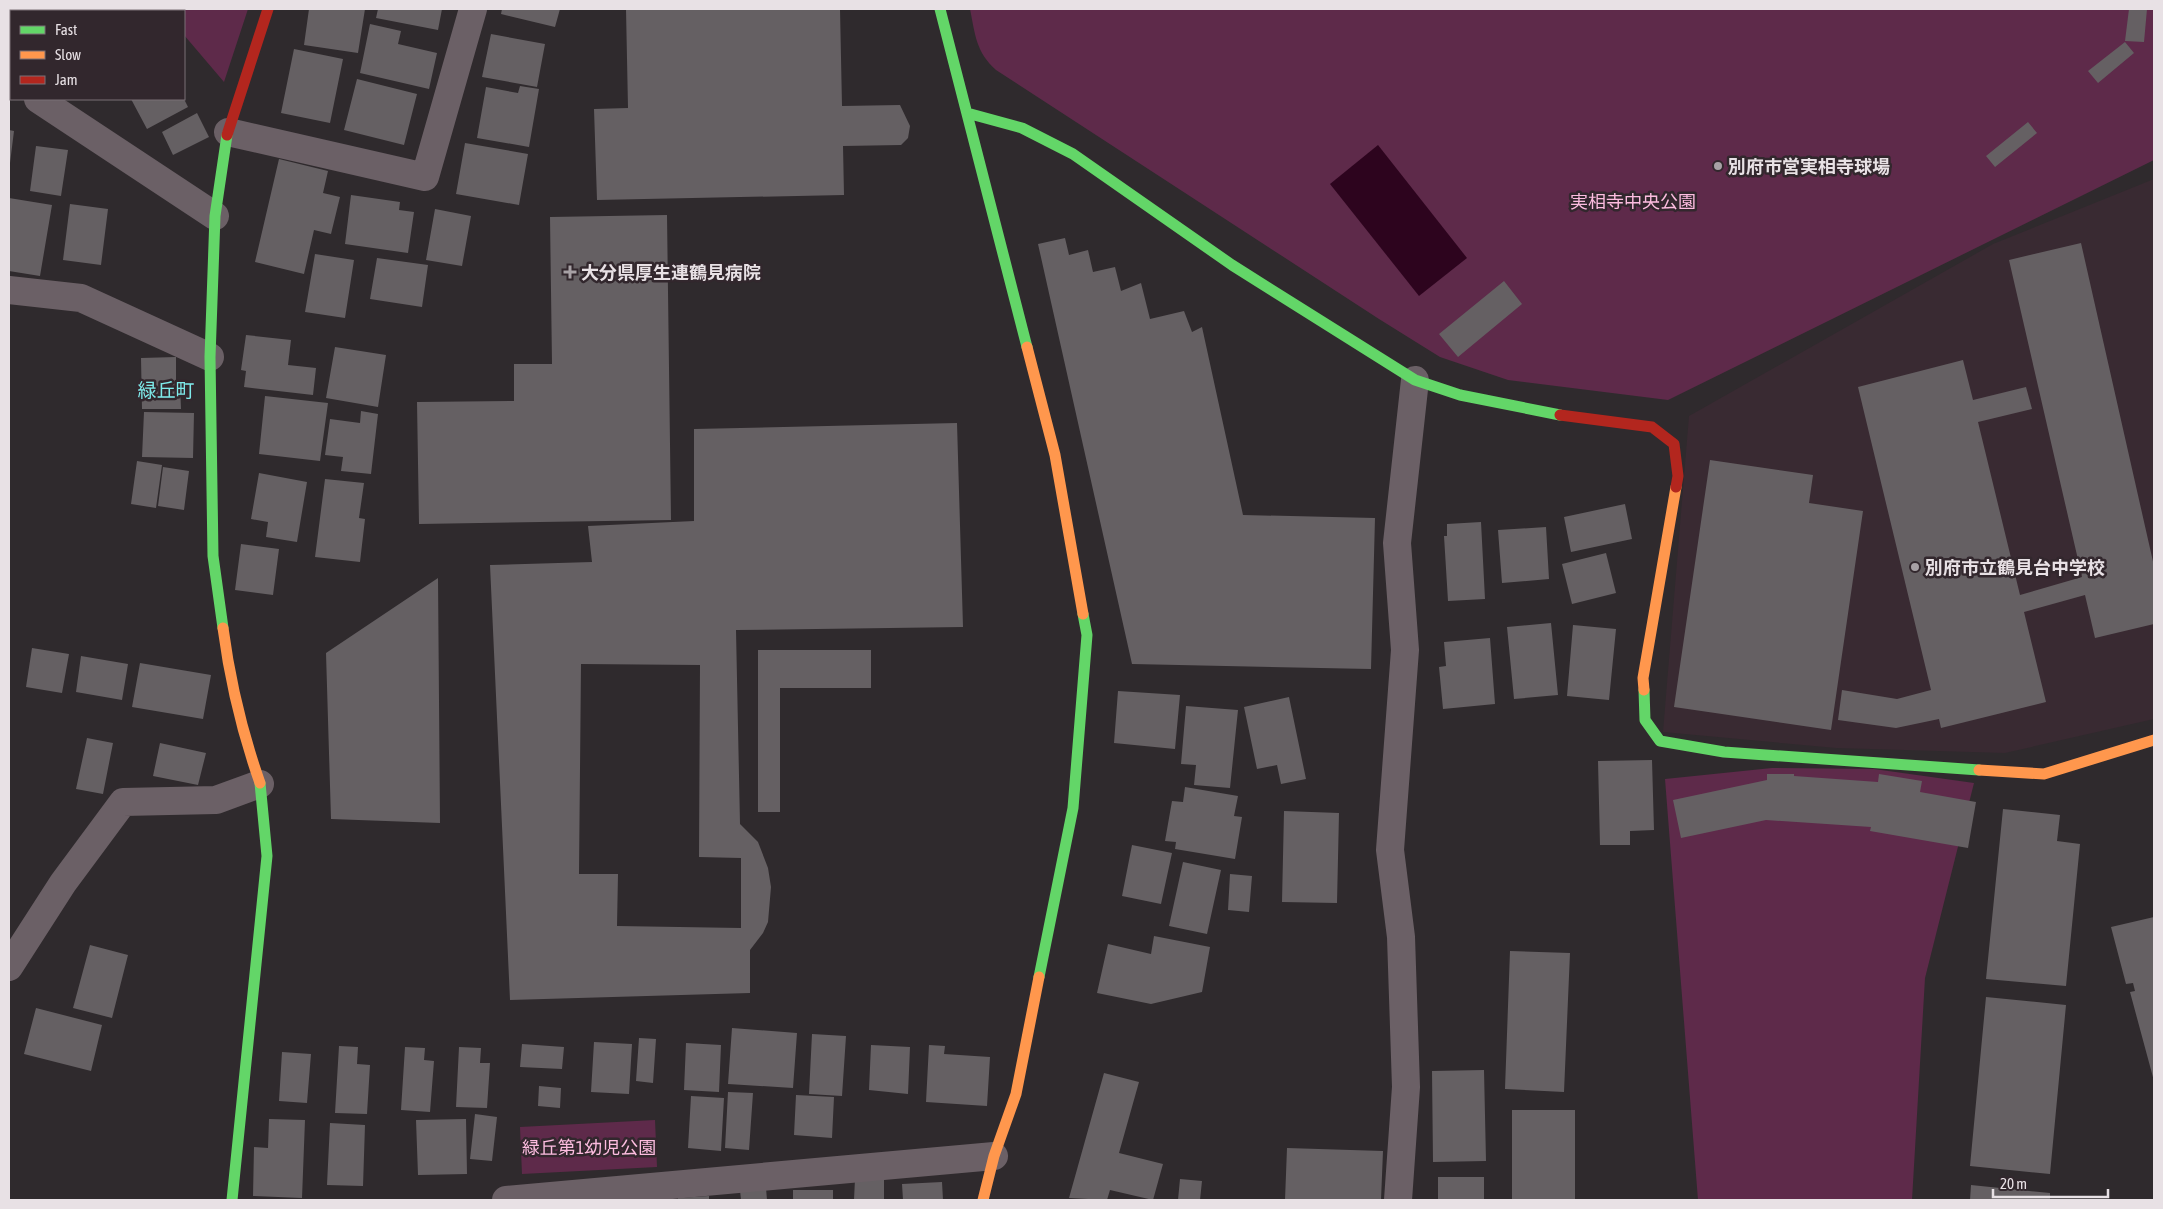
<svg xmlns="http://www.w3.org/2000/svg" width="2163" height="1209" viewBox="0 0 2163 1209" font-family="'Asap Condensed','Noto Sans JP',sans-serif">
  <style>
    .built { fill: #392a32 }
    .green { fill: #5e2a4a }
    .water { fill: #2d041e }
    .building { fill: #656063; fill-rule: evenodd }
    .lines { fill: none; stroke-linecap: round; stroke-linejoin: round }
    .street { stroke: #6b6066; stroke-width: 28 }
    .fast { stroke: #63d668; stroke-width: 11 }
    .slow { stroke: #ff974d; stroke-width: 11 }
    .jam { stroke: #b3261e; stroke-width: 11 }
    .poi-dot { fill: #a7a1a5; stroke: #32272d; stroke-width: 2 }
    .labels { text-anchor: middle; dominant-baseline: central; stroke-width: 5; stroke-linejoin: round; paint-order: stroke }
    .poi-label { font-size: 18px; font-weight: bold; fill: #e8e1e5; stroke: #32272d; text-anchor: start }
    .park-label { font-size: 18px; fill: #fcbcdf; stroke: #32272d }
    .neighbourhood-label { font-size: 19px; fill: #7eeaea; stroke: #32272d }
  </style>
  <rect width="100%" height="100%" fill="#2f2a2d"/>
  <path class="built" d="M2154,179v540l-149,34 -169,-5 -173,-16 26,-316 304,-172z"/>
  <path class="green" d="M161,9h87l-24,73 -40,-47v-24h-21z
    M970,9h1184v151l-486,240 -160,-20 -68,-23 -61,-38 -383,-249c-20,-18 -21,-36 -26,-61z
    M1772,768l102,1 100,14 -49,195 -13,222h-214l-33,-421z
    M655,1120l2,47 -135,7 -2,-47z"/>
  <path class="water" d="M1378,145l89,113 -48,38 -89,-112z"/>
  <path class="building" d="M309,9h56l-7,44 -54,-8z
    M378,9h64l-4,21 -62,-12z
    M502,9h58l-5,18 -54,-13z
    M626,9h214l2,97 58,-1 10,21 -2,12 -7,7 -58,1 1,49 -247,5 -3,-91 34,-1z
    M2129,9h18l-3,33 -19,-1z
    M370,24l31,7 -3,13 39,9 -8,36 -69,-16z
    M491,34l54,10 -8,43 -55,-10z
    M2125,42l9,11 -36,30 -10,-12z
    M294,49l49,10 -13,64 -49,-10z
    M357,79l60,15 -13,51 -60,-15z
    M520,86l19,3 -10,58 -52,-9 9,-51 32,6z
    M131,99h53l4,8 -41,22z
    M197,113l12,24 -36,18 -11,-23z
    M2028,122l9,11 -42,34 -9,-11z
    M9,130l5,1 -4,32h-1z
    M465,143l63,11 -9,51 -63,-11z
    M36,146l32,4 -7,46 -31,-5z
    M279,159l49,12 -5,22 17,4 -9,37 -17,-4 -10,44 -49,-12z
    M351,195l49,7 -1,8 15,2 -6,41 -63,-9z
    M9,198l43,7 -12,71 -31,-5z
    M70,204l38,5 -7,56 -38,-5z
    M435,209l36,7 -9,50 -36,-6z
    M667,215l4,305 -252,4 -2,-122 97,-1v-37h38l-2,-147z
    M1065,238l4,17 19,-5 5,22 22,-5 6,24 20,-8 9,36 34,-8 8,21 10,-5 41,188 132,3 -4,151 -239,-5 -94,-420z
    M2081,243l73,323v58l-59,14 -10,-43 -61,17 22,90 -105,26 -2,-9 -43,9 -58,-8 4,-30 55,9 34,-9 -73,-303 105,-27 10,40 53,-13 6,22 -54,13 42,173 62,-18 -73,-317z
    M315,254l39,6 -9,58 -40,-6z
    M377,258l51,7 -6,42 -52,-8z
    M1504,281l18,23 -64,53 -19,-23z
    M246,335l45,5 -3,25 28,3 -3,27 -69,-8 2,-16 -5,-1z
    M335,347l51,8 -8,52 -52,-9z
    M176,357v27h4l1,25h-39l-1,-51z
    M265,396l63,7 -8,58 -61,-7z
    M361,411l17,3 -7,60 -30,-3 2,-14 -18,-2 5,-36 30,4z
    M144,412l50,1 -1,45 -51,-1z
    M957,423l6,204 -227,3 4,194 18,18 10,26 3,19 -3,35 -5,11 -13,17v43l-240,7 -20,-435 102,-3 -4,-36 106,-5v-92zM581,664l119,1 -1,192 42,1v70l-124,-2 1,-52h-39z
    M1710,460l103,15 -4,28 54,8 -32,219 -157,-23z
    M137,461l25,4 -6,43 -25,-4z
    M163,467l26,4 -5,39 -26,-4z
    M259,473l48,9 -10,60 -31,-5 2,-15 -17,-3z
    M325,479l39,4 -5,35 6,1 -5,43 -45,-5z
    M1625,504l7,35 -61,13 -7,-35z
    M1481,522l4,77 -37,2 -4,-65h3v-12z
    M1546,527l3,52 -47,4 -4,-53z
    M241,544l38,5 -6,46 -38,-5z
    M1606,553l10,40 -44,11 -10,-40z
    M438,578l2,245 -109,-4 -5,-166z
    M1551,623l7,72 -44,4 -7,-72z
    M1573,625l43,4 -7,71 -42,-4z
    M1490,638l5,66 -52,5 -4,-42 7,-1 -2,-24z
    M32,648l37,6 -7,39 -36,-6z
    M758,650h113v38h-91v124h-22z
    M81,656l47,8 -6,36 -46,-8z
    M140,663l71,12 -8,44 -71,-12z
    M1118,691l62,4 -5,54 -61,-6z
    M1289,697l17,82 -25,5 -4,-19 -20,4 -13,-62z
    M1186,706l52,4 -8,78 -36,-3 2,-20 -15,-1z
    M87,738l26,5 -10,51 -27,-5z
    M160,743l46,10 -8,32 -45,-9z
    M1652,760l2,70 -24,1v14h-30l-2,-84z
    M1767,774h27v2l84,6 1,-8 43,7 -2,11 56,10 -8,46 -98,-17 1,-4 -105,-7 -85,18 -8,-38 94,-20z
    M1185,787l53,9 -4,20 8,1 -7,42 -60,-10 1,-7 -11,-1 7,-40 11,1z
    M2003,809l57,6 -3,26 23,3 -14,142 -80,-7z
    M1284,811l55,2 -2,90 -55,-1z
    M1132,845l40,8 -11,51 -39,-8z
    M1183,862l38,8 -14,64 -38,-8z
    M1230,874l22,2 -3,36 -21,-2z
    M2154,917v164l-24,-89 5,-1 -2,-8 -7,1 -15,-57z
    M1154,936l56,11 -8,45 -51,12 -54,-11 11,-49 43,10z
    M90,945l38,10 -16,63 -39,-10z
    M1510,951l60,2 -6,139 -59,-3z
    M1986,997l80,8 -16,169 -80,-8z
    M36,1008l66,17 -11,46 -67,-17z
    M732,1028l65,5 -4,55 -65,-4z
    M812,1034l34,2 -4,60 -33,-2z
    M639,1038l17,1 -3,44 -17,-2z
    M594,1042l38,2 -3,50 -38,-2z
    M686,1043l35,2 -2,47 -35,-2z
    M522,1044l42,3 -2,22 -42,-2z
    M871,1045l39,2 -2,47 -39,-4z
    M929,1045l16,1 -1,8 46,3 -3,49 -61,-4z
    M339,1046l19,1 -1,17 13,1 -3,49 -32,-1z
    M405,1047l20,1 -1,12 10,1 -4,51 -29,-2z
    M459,1047l22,1 -1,15h10l-3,45 -31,-1z
    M282,1052l29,2 -4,49 -28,-2z
    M1484,1070l2,91 -53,1 -1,-91z
    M1104,1073l35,9 -20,71 44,11 -10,36 -43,-10 -3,10 -38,-2z
    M539,1086l22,2 -1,20 -22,-2z
    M728,1092l25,1 -4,57 -24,-2z
    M796,1095l38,2 -2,41 -38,-3z
    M691,1096l33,2 -3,53 -33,-3z
    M1512,1110h63v90h-63z
    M475,1114l22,3 -5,44 -22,-2z
    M269,1119l36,1 -3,78 -49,-2 1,-49 14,1z
    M466,1119l1,55 -49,1 -2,-55z
    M330,1123l35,2 -2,61 -36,-1z
    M1287,1148l96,3 -2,49h-96z
    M1438,1177h46v23h-46z
    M884,1178v22h-30l1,-21z
    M1180,1179l22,2 -2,19h-22z
    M942,1182l1,18h-40l-1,-16z
    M1971,1185l79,8v7h-80z
    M766,1188l1,12h-26l-1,-10z
    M793,1190h40v10h-40z
    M709,1196v4h-31v-2z"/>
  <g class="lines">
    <path class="street" d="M9,26l2,22
      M9,83h2
      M38,99l177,117
      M228,132l197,45 48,-168
      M9,290l72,8 129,59
      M9,967l54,-84 60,-81 93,-2 44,-16
      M506,1200l488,-44
      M1398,1200l8,-113 -5,-150 -11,-87 15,-200 -8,-107 18,-163"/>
    <path class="fast" d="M940,9l87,338
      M967,113l55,15 51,26 159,111 183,115 45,15 100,20
      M223,628l-10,-72 -3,-199 5,-141 12,-81
      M1644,690l1,30 15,21 64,11 255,18
      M1039,977l34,-169 14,-173 -4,-21
      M232,1200l35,-344 -7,-73"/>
    <path class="slow" d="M1027,347l28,108 28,159
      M223,628c7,53 19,104 37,155
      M1644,690l-1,-12 33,-191
      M1979,770l65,4 110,-34
      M983,1200l11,-44 22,-62 23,-117"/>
    <path class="jam" d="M227,135l41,-126
      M1560,415l92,12 22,17 4,32 -2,11"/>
  </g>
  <g class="poi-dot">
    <circle cx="1718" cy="166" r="5"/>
    <path d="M567.5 264.5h5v5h5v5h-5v5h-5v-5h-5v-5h5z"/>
    <circle cx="1915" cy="567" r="5"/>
  </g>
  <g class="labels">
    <g class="poi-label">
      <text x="1728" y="166">別府市営実相寺球場</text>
      <text x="581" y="272">大分県厚生連鶴見病院</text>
      <text x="1925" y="567">別府市立鶴見台中学校</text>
    </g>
    <g class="park-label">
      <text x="1633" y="201">実相寺中央公園</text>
      <text x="589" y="1147">緑丘第1幼児公園</text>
    </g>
    <g class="neighbourhood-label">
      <text x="166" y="390">緑丘町</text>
    </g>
  </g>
  <rect width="2163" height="1209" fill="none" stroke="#e8e1e5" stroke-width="20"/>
  <rect x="10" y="10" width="175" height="90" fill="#32272d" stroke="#7b7177"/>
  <rect x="20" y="26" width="25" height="8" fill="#63d668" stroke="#7b7177"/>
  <text x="55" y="35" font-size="15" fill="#e8e1e5">Fast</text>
  <rect x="20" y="51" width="25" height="8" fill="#ff974d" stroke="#7b7177"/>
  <text x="55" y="60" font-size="15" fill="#e8e1e5">Slow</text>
  <rect x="20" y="76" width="25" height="8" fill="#b3261e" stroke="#7b7177"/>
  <text x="55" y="85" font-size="15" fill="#e8e1e5">Jam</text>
  <path d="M1993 1189v8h115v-8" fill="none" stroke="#e8e1e5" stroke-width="2.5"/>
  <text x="2000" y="1189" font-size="15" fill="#e8e1e5" stroke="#32272d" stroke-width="4" paint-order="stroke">20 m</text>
</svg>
